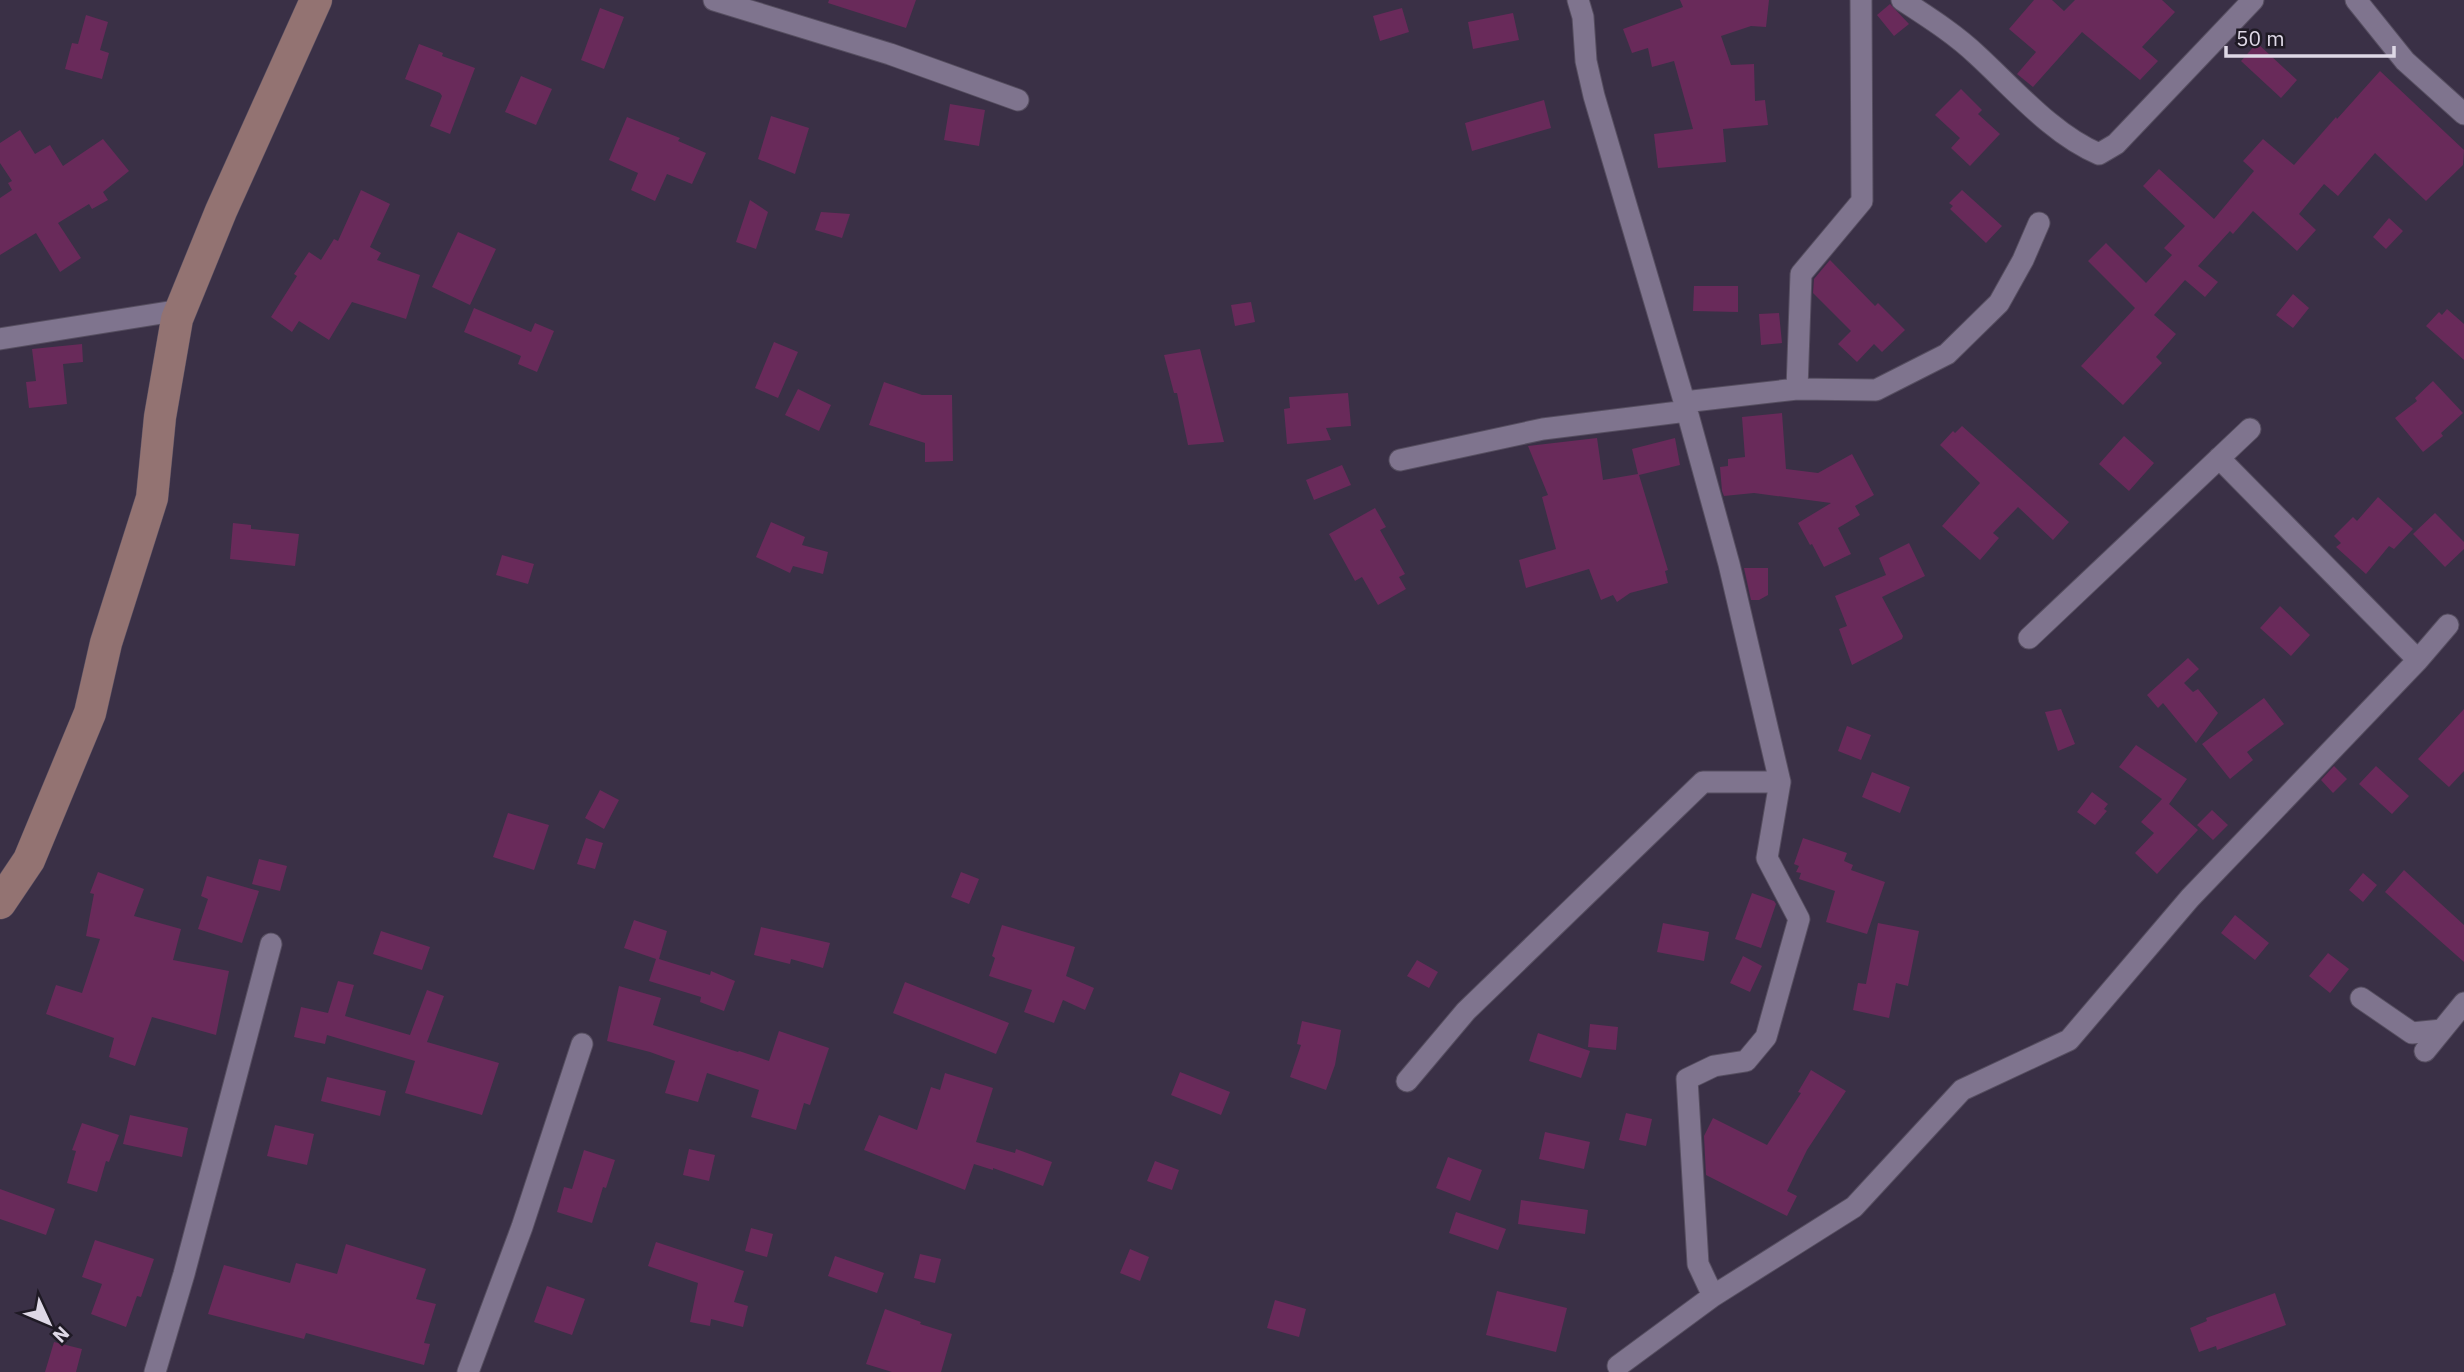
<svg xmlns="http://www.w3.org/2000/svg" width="2464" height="1372" viewBox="0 0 2464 1372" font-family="'IBM Plex Sans',sans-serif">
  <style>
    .building { fill: #692a5a }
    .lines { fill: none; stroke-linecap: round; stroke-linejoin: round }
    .street-casing { stroke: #564e60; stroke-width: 23 }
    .secondary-casing { stroke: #564e60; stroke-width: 33 }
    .street { stroke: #7f748e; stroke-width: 21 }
    .secondary { stroke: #937372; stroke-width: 32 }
  </style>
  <rect width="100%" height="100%" fill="#3a3046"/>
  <path class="building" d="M829,0h87l-10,28 -78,-25z
    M1680,0h89l-3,27 -15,-1 -30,10 10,29 23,-1 1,37 10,-1 3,25 -45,4 3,33 -68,6 -4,-34 39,-5 -19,-68 -22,6 -4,-19 -16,5 -9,-24 60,-22z
    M2034,0h18l12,11 11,-11h87l13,12 -33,35 16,14 -18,19 -58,-48 -49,55 -16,-13 19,-22 -27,-23z
    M1890,4l19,20 -15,12 -17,-21z
    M600,8l24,9 -20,52 -23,-9z
    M1402,8l7,24 -29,9 -7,-25z
    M1513,13l6,27 -46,9 -5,-27z
    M86,15l22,7 -8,28 9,3 -7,26 -37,-10 7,-26 6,1z
    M2257,43l40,37 -16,18 -40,-37z
    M419,44l24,9 -1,3 33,12 -25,66 -20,-8 12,-30 -2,-3 -35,-14z
    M2380,71l84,79 -1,15 -37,36 -51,-48 -37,43 -14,-12 -25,30 17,16 -19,21 -44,-40 -20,23 -3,-3 -32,35 20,16 -13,15 -20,-17 -31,35 22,19 -20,23 6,6 -39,42 -42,-39 54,-58 -47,-47 18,-18 40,40 26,-28 -8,-7 21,-22 -42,-40 16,-17 55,50 40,-48 -11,-10 20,-22 31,26 42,-48 1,2z
    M521,76l31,13 -16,36 -31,-13z
    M1961,89l21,21 -4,4 22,20 -30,32 -19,-18 9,-10 -25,-23z
    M1544,100l7,28 -79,23 -7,-28z
    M950,104l35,6 -6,36 -35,-6z
    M771,116l38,12 -14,46 -37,-15z
    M627,117l53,21 -2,3 28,12 -14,31 -25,-10 -12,27 -24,-11 7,-17 -29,-13z
    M20,130l15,24 15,-9 13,21 40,-27 26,32 -26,21 5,8 -16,9 -3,-5 -31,19 23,35 -21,14 -24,-39 -36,22v-57l12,-8 -4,-7 4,-2 -12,-18v-20z
    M361,190l29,14 -20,43 11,6 -4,7 43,15 -14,44 -54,-17 -23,38 -30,-19 -7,11 -21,-15 26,-41 -3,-2 15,-22 12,8 13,-21 4,2z
    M1962,190l40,36 -16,17 -36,-34 3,-3 -4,-3z
    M750,200l18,12 -12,37 -20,-7z
    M821,212l29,2 -8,24 -27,-8z
    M2389,218l14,13 -17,18 -13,-12z
    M458,232l38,17 -26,56 -38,-18z
    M1830,260l45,46 3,-3 27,27 -23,22 -8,-8 -17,18 -19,-18 13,-13 -38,-38 1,-14z
    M1694,286h44v26l-45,-1z
    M2293,294l16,14 -16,20 -17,-13z
    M1251,302l4,20 -20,4 -4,-21z
    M474,308l57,24 4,-9 19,8 -17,41 -19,-8 3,-8 -57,-24z
    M2447,309l17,15v36l-38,-34 13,-14 3,3z
    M1779,313l3,30 -21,2 -2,-31z
    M774,342l24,10 -20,46 -23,-10z
    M82,344l1,18 -20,2 4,40 -38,4 -3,-26 10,-1 -4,-32z
    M1200,349l24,93 -36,3 -11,-52h-3l-10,-38z
    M2433,381l30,32 -22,20 2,3 -20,16 -28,-34 22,-17 -2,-3z
    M884,382l38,13h30l1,66 -28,1v-19l-56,-18z
    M798,389l33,16 -12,26 -34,-16z
    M1348,393l3,33 -25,2 5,12 -44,4 -3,-35 6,-1 -1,-11z
    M1782,413l4,56 32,4 34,-19 22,41 -19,11 5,9 -22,13 13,26 -27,13 -12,-23 -2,1 -12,-22 33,-20 -77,-10 -30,3 -2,-5 -2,-24 8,-1v-7l17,-2 -3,-40z
    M1962,426l107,96 -16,18 -35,-33 -25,26 6,5 -19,22 -38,-34 38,-43 -40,-38 13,-14 2,2z
    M2124,436l30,27 -25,28 -30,-27z
    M1597,438l6,42 35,-6 -6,-25 43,-11 5,27 -41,10 29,95 -3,1 3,12 -38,10 -13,9 -4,-7 -12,5 -12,-31 -63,19 -7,-28 37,-11 -14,-52 6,-2 -20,-49z
    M1342,465l9,20 -37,15 -8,-20z
    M2378,497l35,32 -19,20 -5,-3 -23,28 -30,-27 5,-4 -7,-7 19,-19 4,4z
    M1375,508l11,19 -6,3 25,44 -6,3 7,12 -28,16 -16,-28 -7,4 -26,-47z
    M2435,513l29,29v7l-19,18 -32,-33z
    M771,522l34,15 -3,8 26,7 -5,22 -30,-8 -3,7 -34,-16z
    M233,523l18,2v4l48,5 -4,32 -65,-7z
    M1909,543l16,33 -43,21 21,39 -1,3 -50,26 -13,-36 8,-3 -12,-30 51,-21 -7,-17z
    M502,555l32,9 -6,20 -32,-9z
    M1744,568h24v27l-9,5h-8z
    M2280,606l30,29 -19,21 -31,-28z
    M2188,658l11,11 -15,14 9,9 5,-3 20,24 -22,30 -33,-40 -5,5 -11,-13z
    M2264,698l20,26 -37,28 6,8 -23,19 -28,-35z
    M2061,709l14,35 -17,7 -13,-39z
    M2464,709v62l-15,16 -31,-28z
    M1847,726l24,9 -10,25 -23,-9z
    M2136,745l51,34 -18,25 29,26 -41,44 -22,-21 19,-20 -13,-11 21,-23 -43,-32z
    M2334,766l13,13 -14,14 -12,-13z
    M2376,766l33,30 -17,18 -33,-30z
    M1872,772l38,15 -10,26 -38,-16z
    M600,790l19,10 -15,29 -19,-11z
    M2092,792l16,12 -4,5 3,2 -12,14 -18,-13z
    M2212,810l16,15 -15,15 -16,-15z
    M508,813l41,12 -15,45 -41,-13z
    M586,838l17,5 -8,26 -18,-5z
    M1803,838l44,15 -3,8 9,4 -2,5 34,12 -18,52 -41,-12 9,-31 -36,-12 2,-6 -5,-1 3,-6 -5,-2z
    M259,859l28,7 -7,25 -28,-7z
    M2404,870l60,55v37l-79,-70z
    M98,872l46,17 -10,27 47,13 -8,31 56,11 -13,64 -64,-18 -17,49 -26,-9 5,-19 -68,-24 10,-29 26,8 18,-54 -14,-3 8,-42 -4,-1z
    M961,872l18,7 -10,25 -18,-7z
    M2363,873l14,12 -14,17 -14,-12z
    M207,876l52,15 -17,52 -44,-14 10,-30 -7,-3z
    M1752,893l22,8 2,3 -15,44 -26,-9z
    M2235,915l34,28 -14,17 -34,-27z
    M634,920l33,11 -8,28 51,16 1,-4 24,10 -11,30 -24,-9 1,-5 -52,-16 7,-22 -32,-11z
    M1663,923l46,9 -5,29 -47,-9z
    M1878,923l41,8 -11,55 -12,-3 -7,35 -36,-8 5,-27 8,1z
    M1002,925l73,22 -9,29 28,12 -9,22 -22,-10 -9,23 -30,-11 8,-22 -43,-14 6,-18 -3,-2z
    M761,927l69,16 -7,25 -32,-9 -1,5 -36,-9z
    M381,931l49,16 -8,23 -49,-16z
    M2328,953l21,16 -19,24 -21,-17z
    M1743,956l19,10 -12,26 -20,-9z
    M1417,960l21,12 -9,16 -22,-12z
    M338,981l16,4 -9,31 65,19 17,-45 17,6 -17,46 72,21 -17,52 -77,-22 10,-32 -88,-26 -2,9 -31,-7 7,-30 27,6z
    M905,982l104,41 -13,31 -103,-41z
    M619,986l42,12 -8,27 85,27 1,-1 30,10 10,-30 50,17 -19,57 -6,-2 -8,27 -45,-13 8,-27 -52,-17 -9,29 -33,-9 10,-32 -25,-9 -43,-11z
    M1302,1021l39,9 -6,35 -9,25 -36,-13 11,-32 -4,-1z
    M1590,1024l28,3 -2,23 -28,-3z
    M1538,1033l52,18 -9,27 -52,-17z
    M1811,1070l35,21 -39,59 -20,41 10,5 -10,20 -81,-41 -2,-39 9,-18 54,27 34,-52 -3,-1z
    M1180,1072l50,20 -9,23 -50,-20z
    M945,1073l48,15 -17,54 39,11 1,-4 36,13 -9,24 -50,-18v2l-19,-6 -9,26 -101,-40 15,-35 38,15 14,-43 9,3z
    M327,1077l59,14 -6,25 -59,-15z
    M1626,1113l26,6 -6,27 -27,-6z
    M130,1115l58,13 -6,29 -59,-13z
    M82,1123l37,12 -10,27 -3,-1 -9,31 -30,-9 9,-32 -4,-1z
    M275,1125l39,9 -7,31 -40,-9z
    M1545,1132l45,10 -6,27 -45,-10z
    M689,1149l26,6 -6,26 -26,-6z
    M584,1150l31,10 -9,28 -3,-1 -11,36 -35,-11 7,-25 8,2z
    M1448,1157l34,13 -12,31 -34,-13z
    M1155,1161l24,9 -7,20 -25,-9z
    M0,1189l55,20 -9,26 -46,-16z
    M1521,1200l67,10 -3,24 -67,-10z
    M1456,1212l50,17 -8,21 -49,-17z
    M751,1228l22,6 -6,23 -22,-6z
    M95,1240l59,19 -13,38 -4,-1 -11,31 -35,-13 11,-30 -20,-7z
    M656,1242l88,29 -10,31 14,4 -5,21 -32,-8 -1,7 -20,-4 8,-39 -50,-17z
    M346,1244l80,25 -10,30 20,5 -12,39 6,1 -6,21 -118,-32 -2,6 -96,-25 16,-49 66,18 6,-20 41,11z
    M1130,1249l19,8 -9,24 -20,-8z
    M920,1254l21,5 -6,24 -21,-5z
    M835,1256l49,17 -7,20 -49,-17z
    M547,1286l38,13 -13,36 -38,-13z
    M1497,1291l70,17 -11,44 -70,-17z
    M2275,1293l11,32 -69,25 -1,-4 -17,6 -9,-24 17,-7 -1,-3z
    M1275,1300l31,9 -7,28 -32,-9z
    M885,1309l36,13 -1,2 32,10 -11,38h-49l-26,-8z
    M54,1342l28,7 -6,23h-31z"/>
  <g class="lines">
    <g class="street-casing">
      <path id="street" d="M714,0l176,54 128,46
        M1902,0c26,17 53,34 75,55 36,33 76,80 122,99l17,-10 137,-144
        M2356,0l49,61 59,53
        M0,339l181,-29
        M1797,389l4,-115 61,-73 -1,-201
        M1684,402l113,-13 79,1 71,-36 52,-51 24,-43 16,-37
        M1687,411l42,153 51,218 -13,76 32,61 -33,118 -20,24 -32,5 -27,13 11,185 15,32 141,-89 108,-117 107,-50 121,-142 228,-238 -199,-202
        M1400,460l143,-31 144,-18 -93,-315 -8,-35 -3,-44 -5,-17
        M2029,638l221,-209
        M2418,660l30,-35
        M2361,998l51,35 30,-3
        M2425,1051l39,-48
        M1407,1081l59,-70 237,-229h77
        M1618,1366l95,-70
        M155,1372l29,-98 87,-330
        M468,1372l54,-145 60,-183"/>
    </g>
    <g class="secondary-casing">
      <path id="secondary" d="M0,903l29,-43 61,-147 16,-70 46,-145 8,-81 17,-98 44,-108 95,-211"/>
    </g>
    <use href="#street" class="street"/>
    <use href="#secondary" class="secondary"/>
  </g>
  <g transform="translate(49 1323) rotate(134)" stroke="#1f1a25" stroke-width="5" paint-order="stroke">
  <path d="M0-5L12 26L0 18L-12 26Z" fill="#ded8e6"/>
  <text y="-10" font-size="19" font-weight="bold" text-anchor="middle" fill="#ded8e6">N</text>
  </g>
  <path d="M2226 46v10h168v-10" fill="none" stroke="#ded8e6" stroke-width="3.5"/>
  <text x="2236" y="46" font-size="21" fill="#ded8e6" stroke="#1f1a25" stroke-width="5" paint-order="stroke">50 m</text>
</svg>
